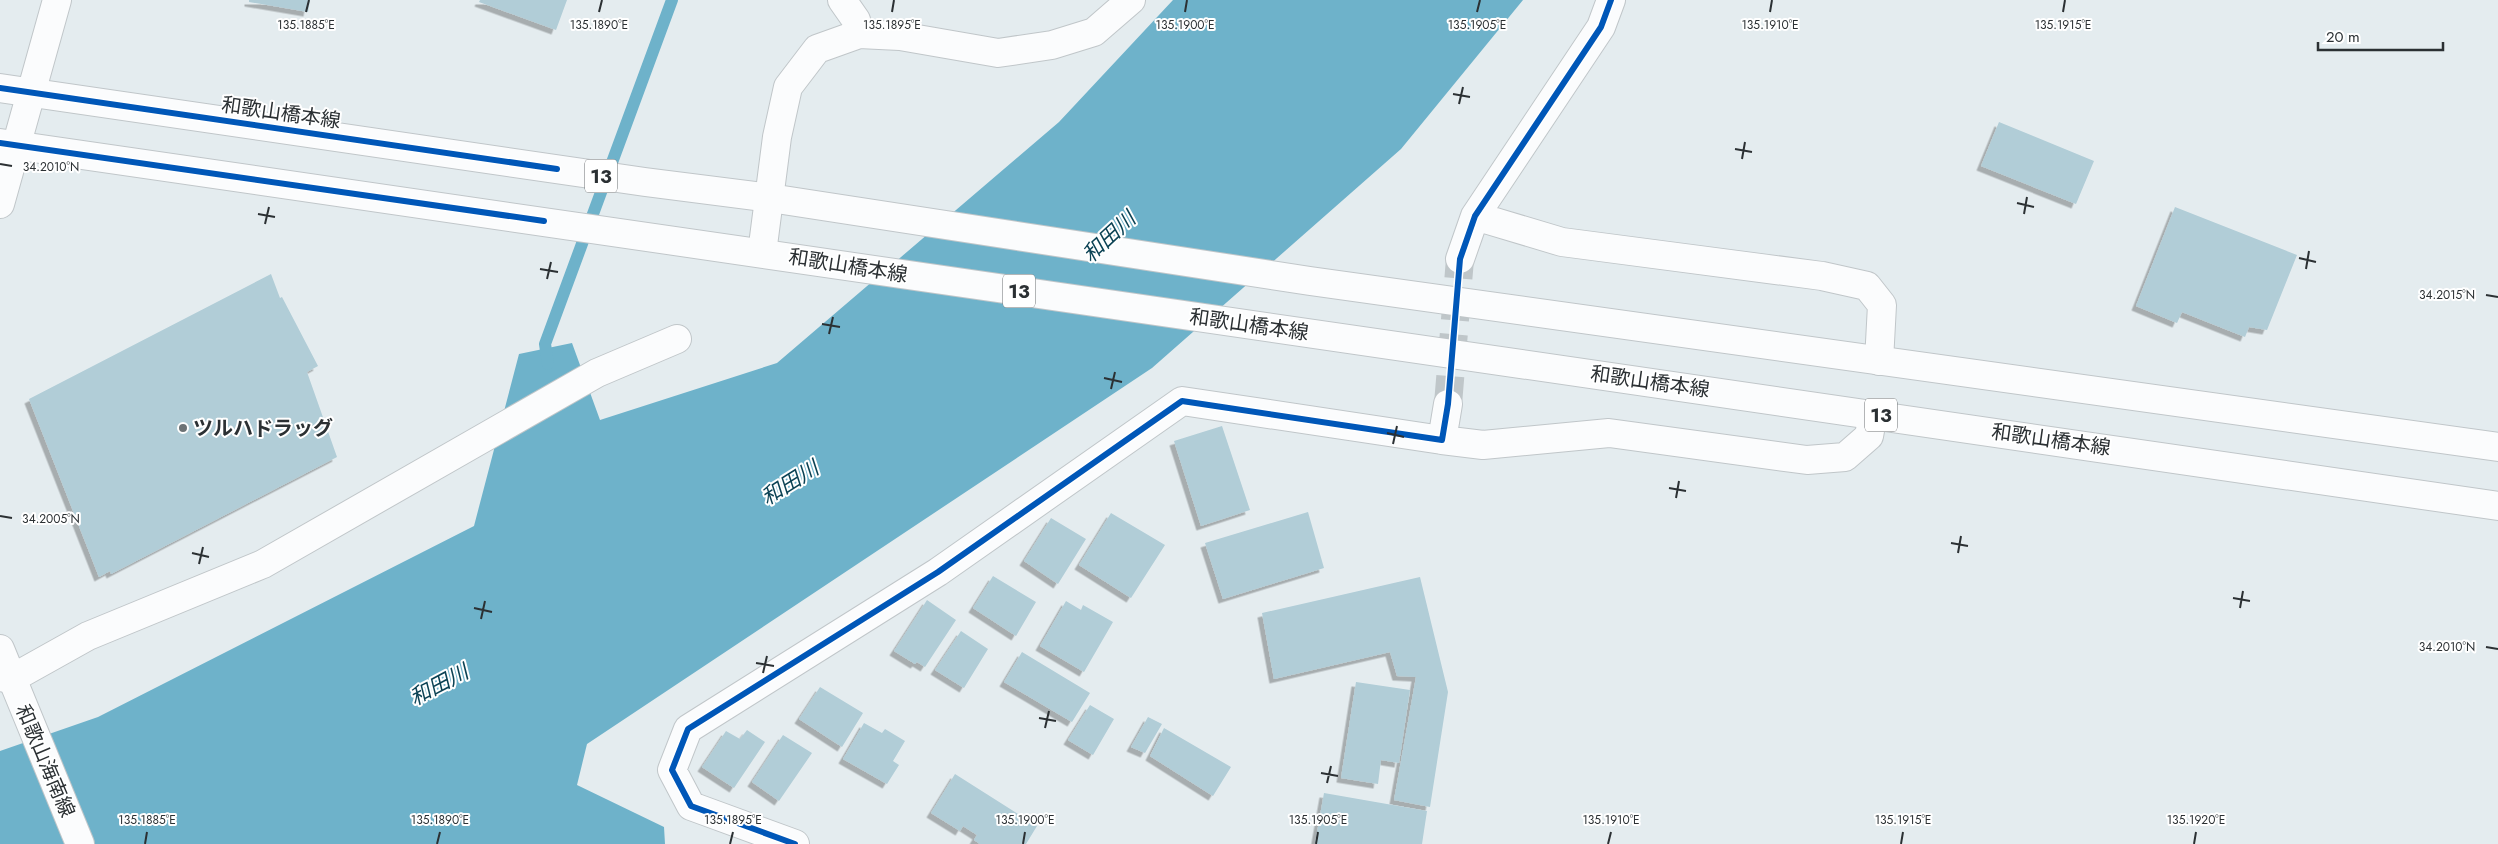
<svg xmlns="http://www.w3.org/2000/svg" width="2498" height="844" viewBox="0 0 2498 844" font-family="Jost,'Noto Sans JP',sans-serif">
  <style>
    .water { fill: #6eb2ca }
    .lines { fill: none; stroke-linecap: round; stroke-linejoin: round }
    .stream { stroke: #6eb2ca; stroke-width: 12 }
    .building { fill: #b1cdd7; filter: url(#shadow) }
    .minor-tunnel { stroke: #bfc6c9; stroke-width: 28; stroke-dasharray: 28 14; stroke-linecap: butt }
    .minor-casing { stroke: #c0c6c9; stroke-width: 30 }
    .secondary-casing { stroke: #c0c6c9; stroke-width: 30 }
    .primary-casing { stroke: #c0c6c9; stroke-width: 30 }
    .minor { stroke: #fbfcfd; stroke-width: 28 }
    .secondary { stroke: #fbfcfd; stroke-width: 28 }
    .primary { stroke: #fbfcfd; stroke-width: 28 }
    .cycleway-casing { stroke: #fff; stroke-width: 9 }
    .cycleway { stroke: #0057b8; stroke-width: 6 }
    .ticks { fill: none; stroke: #2b3033; stroke-width: 2 }
    .poi-dot { fill: #6c7275; stroke: #fff; stroke-width: 2 }
    .labels { text-anchor: middle; dominant-baseline: central; stroke-width: 4; stroke-linejoin: round; paint-order: stroke }
    .shield { fill: #fff; stroke: #6b6e70; stroke-width: 1 }
    .shield-label { font-size: 19px; font-weight: bold; fill: #2b3033 }
    .street-label { font-size: 20px; fill: #2b3033; stroke: #fff }
    .poi-label { font-size: 20px; font-weight: bold; fill: #2b3033; stroke: #fff; text-anchor: start }
    .water-label { font-size: 21px; font-style: italic; fill: #0b4254; stroke: #fff }
    .ticks-label { font-size: 12px; text-anchor: middle; fill: #2b3033; stroke: #fff; stroke-width: 4; stroke-linejoin: round; paint-order: stroke }
  </style>
  <defs>
    <filter id="shadow"><feDropShadow dx="-4.5" dy="4.5" stdDeviation="0" flood-color="#0004"/></filter>
  </defs>
  <rect width="100%" height="100%" fill="#e4ecef"/>
  <path class="water" d="M1173,0h350l-122,149 -249,219 -565,376 -10,41 87,42 1,17h-665v-93l98,-34 376,-191 45,-172 53,-11 28,77 177,-57 282,-241z"/>
  <g class="lines">
    <path class="stream" d="M548,364l-3,-20 127,-344"/>
  </g>
  <path class="building" d="M249,0h61l-2,12 -59,-10z
    M480,0h87l-11,30 -77,-28z
    M1999,122l95,39 -18,43 -95,-38z
    M2175,207l122,48 -30,75 -18,-3 -4,10 -63,-25 -5,11 -41,-17z
    M271,274l9,24 2,-1 36,69 -11,6 30,85 -226,117 -1,-3 -11,6 -70,-178z
    M1222,426l28,84 -49,16 -27,-85z
    M1308,512l16,56 -101,31 -18,-56z
    M1111,513l54,32 -34,53 -52,-33z
    M1051,518l35,21 -28,45 -34,-23z
    M993,576l43,26 -20,34 -43,-28z
    M1420,577l28,115 -18,115 -36,-7 22,-123 -19,-1 -7,-24 -116,27 -12,-66z
    M927,600l29,20 -31,47 -8,-5 -2,2 -21,-13z
    M1066,601l15,9 2,-5 30,17 -29,50 -44,-26z
    M961,631l27,18 -24,39 -29,-18z
    M1022,652l68,41 -18,29 -68,-40z
    M1356,682l54,8 -11,73 -18,-3 -3,24 -37,-6z
    M820,687l43,26 -21,34 -43,-28z
    M1090,705l24,14 -21,36 -25,-15z
    M1148,717l14,7 -17,29 -14,-6z
    M864,723l18,10 3,-4 20,12 -12,20 6,4 -12,19 -44,-25z
    M1164,728l67,39 -18,29 -63,-40z
    M747,730l18,12 -31,46 -32,-21 24,-36 14,8z
    M783,735l29,18 -33,48 -27,-19z
    M955,774l82,52 -11,18h-46l-6,-4 3,-5 -14,-9 -3,5 -29,-18z
    M1324,793l103,18 -5,33h-107z"/>
  <g class="lines">
    <path class="minor-tunnel" d="M1448,404l12,-145"/>
    <g class="minor-casing">
      <path id="minor" d="M842,0l14,20 3,14
        M1475,216l87,26 260,34 45,10 15,19 -3,56
        M762,253l15,-116 11,-50 29,-38 42,-15 41,2 98,17 54,-8 42,-13 37,-32
        M1460,259l15,-43 126,-189 10,-27
        M1442,440l41,5 126,-12 198,27 38,-3 24,-21 4,-22
        M0,677l11,2 77,-43 175,-72 334,-191 80,-34
        M795,844l-104,-38 -19,-36 16,-41 250,-157 244,-171 260,39 6,-36"/>
    </g>
    <g class="secondary-casing">
      <path id="secondary" d="M0,204l57,-204
        M0,649l80,195"/>
    </g>
    <g class="primary-casing">
      <path id="primary" d="M0,88l645,94 125,16 540,83 1188,166
        M0,143l2498,363"/>
    </g>
    <use href="#minor" class="minor"/>
    <use href="#secondary" class="secondary"/>
    <use href="#primary" class="primary"/>
    <g class="cycleway-casing">
      <path id="cycleway" d="M0,88l557,81
        M0,143l544,78
        M795,844l-104,-38 -19,-36 16,-41 250,-157 244,-171 260,39 6,-36 12,-145 15,-43 126,-189 10,-27"/>
    </g>
    <use href="#cycleway" class="cycleway"/>
  </g>
  <path class="ticks" d="M306,12l3,-12M599,12l3,-12M892,12l2,-12M1185,12l2,-12M1477,12l3,-12M1770,12l2,-12M2063,12l2,-12M1453,94l17,3M1459,104l4,-17M1735,149l17,3M1742,159l3,-17M0,164l12,2M2017,203l17,4M258,214l17,3M2024,214l3,-17M265,224l4,-17M2299,258l17,4M540,269l18,3M2306,269l3,-18M547,279l4,-17M2486,295l12,2M822,324l18,3M829,334l4,-17M1104,378l18,4M1111,389l4,-17M1387,433l17,4M1393,444l4,-18M1669,488l17,3M1676,498l3,-17M0,516l12,2M1951,543l17,3M192,553l17,4M1958,553l3,-17M199,564l4,-17M2233,598l17,3M474,608l18,4M2240,608l3,-17M481,619l4,-18M2486,647l12,2M756,663l18,3M763,673l4,-17M1039,718l17,3M1045,728l4,-17M1321,773l17,3M1327,783l4,-17M145,844l2,-12M437,844l3,-12M730,844l3,-12M1023,844l2,-12M1316,844l2,-12M1608,844l3,-12M1901,844l2,-12M2194,844l2,-12"/>
  <circle class="poi-dot" cx="183" cy="428" r="5"/>
  <g class="labels">
    <g class="shield">
      <rect x="585" y="159.5" width="32" height="33" rx="4"/>
      <rect x="1003" y="274.5" width="32" height="33" rx="4"/>
      <rect x="1865" y="398.5" width="32" height="33" rx="4"/>
    </g>
    <g class="shield-label">
      <text x="601" y="176">13</text>
      <text x="1019" y="291">13</text>
      <text x="1881" y="415">13</text>
    </g>
    <g class="street-label">
      <text transform="translate(281 113) rotate(8)">和歌山橋本線</text>
      <text transform="translate(848 266) rotate(9)">和歌山橋本線</text>
      <text transform="translate(1249 325) rotate(8)">和歌山橋本線</text>
      <text transform="translate(1650 382) rotate(8)">和歌山橋本線</text>
      <text transform="translate(2051 440) rotate(8)">和歌山橋本線</text>
      <text transform="translate(45 761) rotate(67)">和歌山海南線</text>
    </g>
    <g class="poi-label">
      <text x="193" y="428">ツルハドラッグ</text>
    </g>
    <g class="water-label">
      <text transform="translate(1109 237) rotate(-43)">和田川</text>
      <text transform="translate(790 483) rotate(-32)">和田川</text>
      <text transform="translate(439 685) rotate(-28)">和田川</text>
    </g>
  </g>
  <g class="ticks-label">
    <text x="306" y="29">135.1885°E</text>
    <text x="599" y="29">135.1890°E</text>
    <text x="892" y="29">135.1895°E</text>
    <text x="1185" y="29">135.1900°E</text>
    <text x="1477" y="29">135.1905°E</text>
    <text x="1770" y="29">135.1910°E</text>
    <text x="2063" y="29">135.1915°E</text>
    <text x="51" y="171">34.2010°N</text>
    <text x="2447" y="299">34.2015°N</text>
    <text x="51" y="523">34.2005°N</text>
    <text x="2447" y="651">34.2010°N</text>
    <text x="147" y="824">135.1885°E</text>
    <text x="440" y="824">135.1890°E</text>
    <text x="733" y="824">135.1895°E</text>
    <text x="1025" y="824">135.1900°E</text>
    <text x="1318" y="824">135.1905°E</text>
    <text x="1611" y="824">135.1910°E</text>
    <text x="1903" y="824">135.1915°E</text>
    <text x="2196" y="824">135.1920°E</text>
  </g>
  <path d="M2318 42v8h125v-8" fill="none" stroke="#2b3033" stroke-width="2.5"/>
  <text x="2326" y="42" font-size="15" fill="#2b3033" stroke="#ffffff" stroke-width="4" paint-order="stroke">20 m</text>
</svg>
